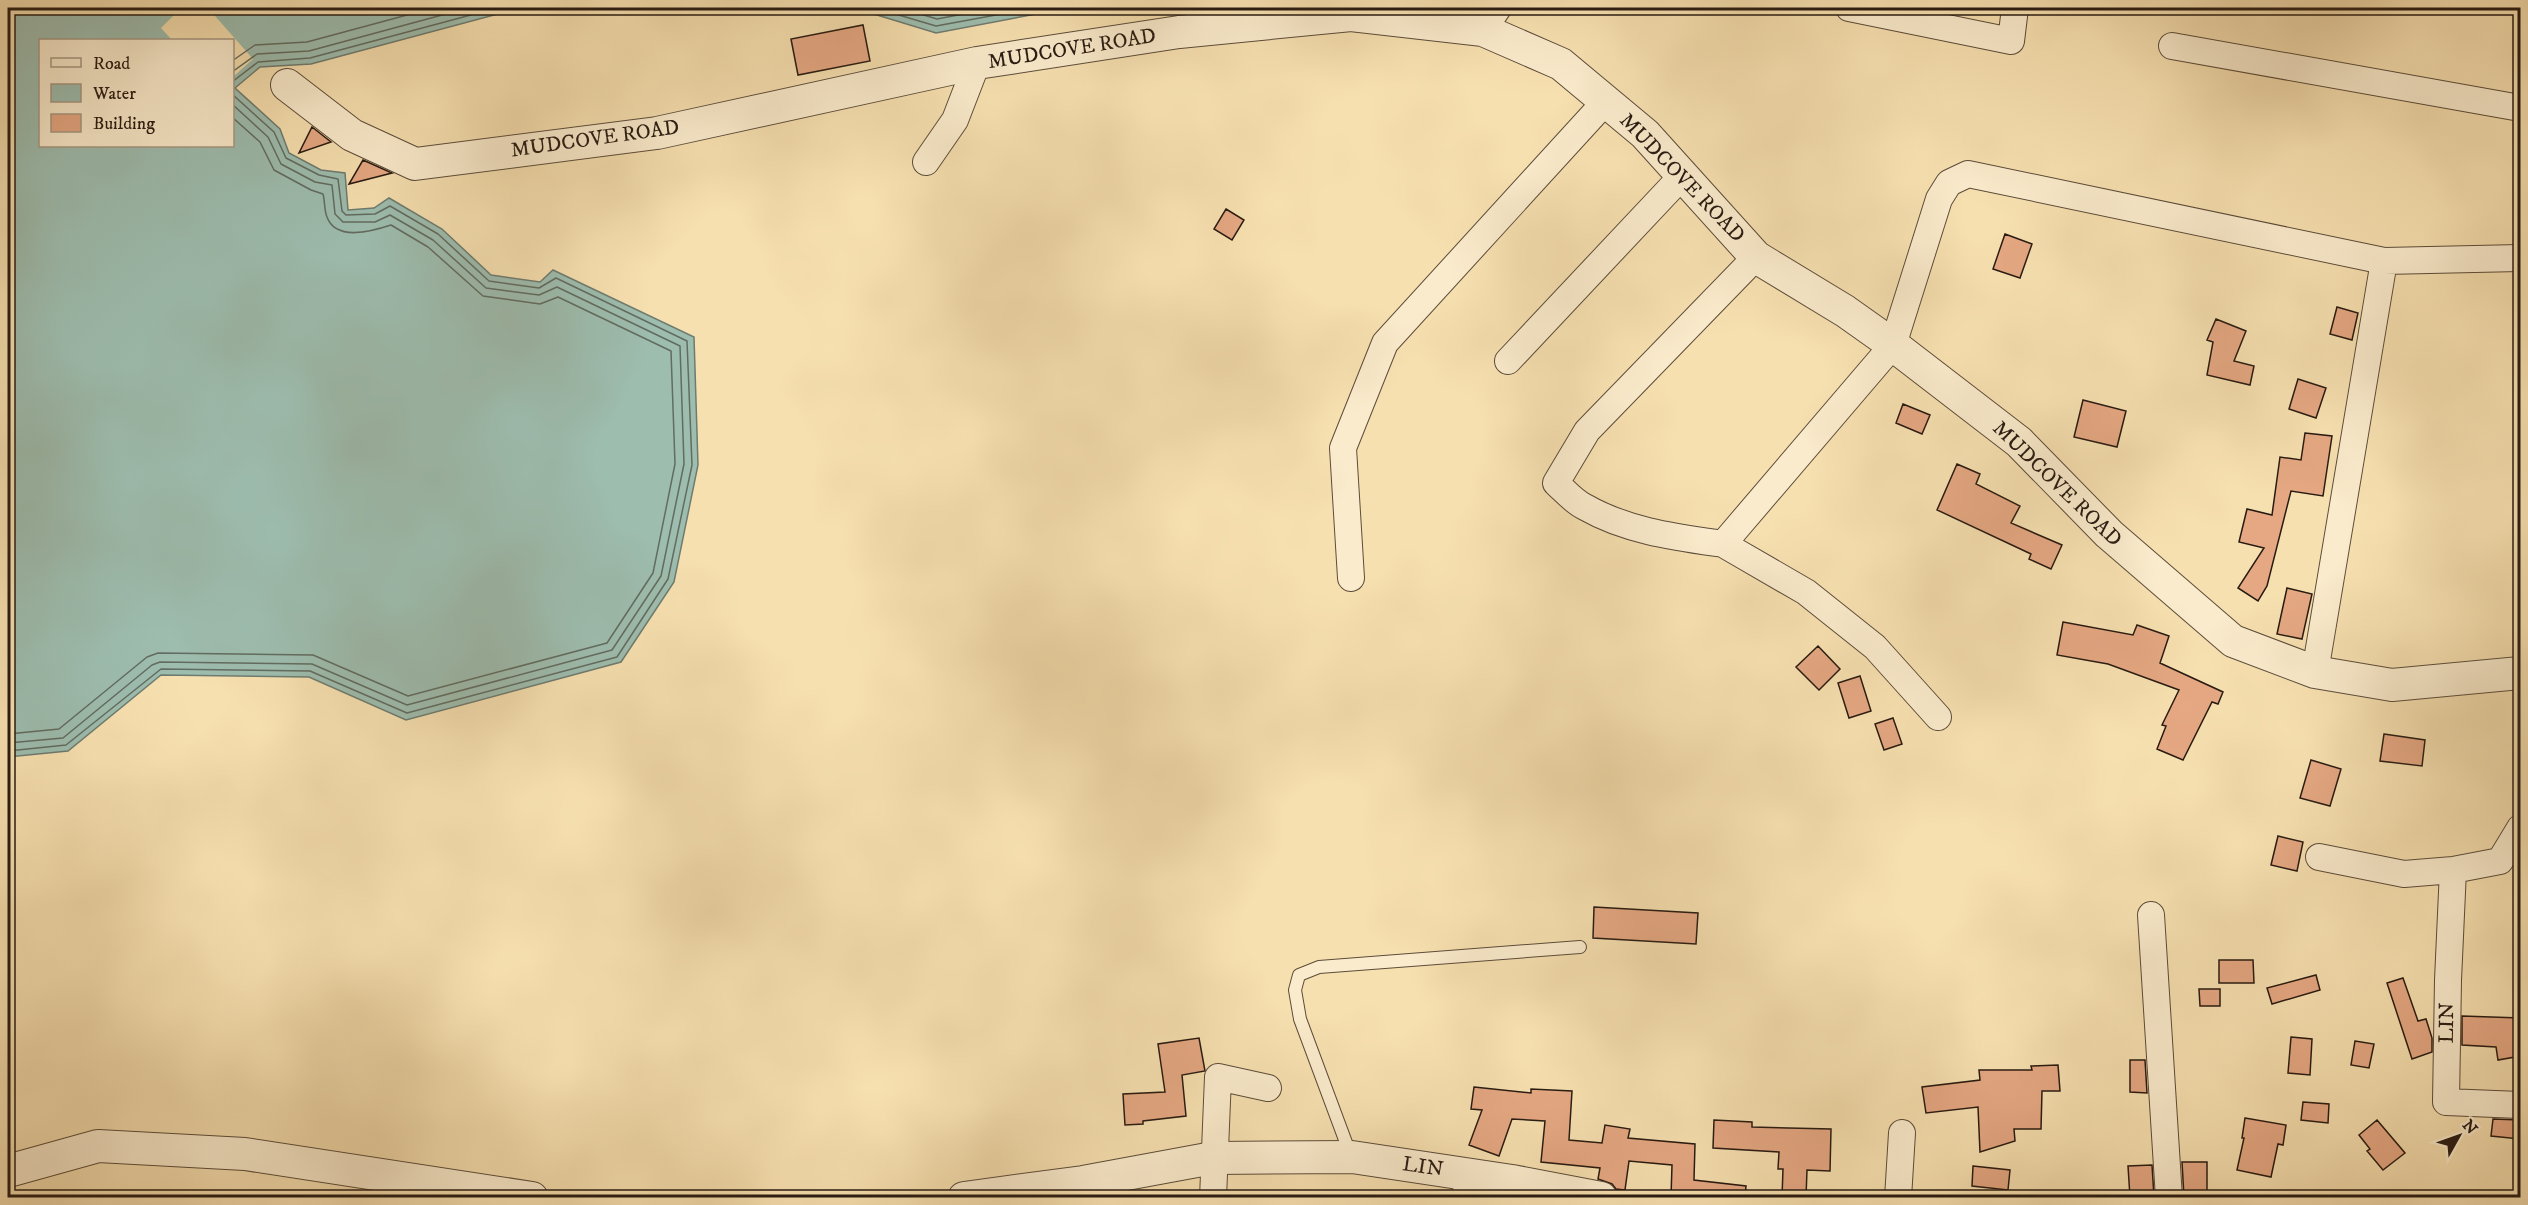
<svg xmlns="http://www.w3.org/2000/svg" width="2528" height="1205" viewBox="0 0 2528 1205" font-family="'IM FELL DW Pica',serif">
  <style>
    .water { fill: #9dbdaf; stroke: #6e7c70; stroke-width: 1.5; fill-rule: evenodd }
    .pier { fill: #f7e0b0 }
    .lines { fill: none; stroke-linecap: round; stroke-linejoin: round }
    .shore { stroke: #626c60; stroke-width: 1.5 }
    .building { fill: #e5a883; stroke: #281b12; stroke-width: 1.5 }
    .service-casing { stroke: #5c4c3a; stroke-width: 14 }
    .minor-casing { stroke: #5c4c3a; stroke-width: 28 }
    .tertiary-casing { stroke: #5c4c3a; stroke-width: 34 }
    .service { stroke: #faebcc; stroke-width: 12 }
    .minor { stroke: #faebcc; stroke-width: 26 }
    .tertiary { stroke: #faebcc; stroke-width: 32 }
    .labels { text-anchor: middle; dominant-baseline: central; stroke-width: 4.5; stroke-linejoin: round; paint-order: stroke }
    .street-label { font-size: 21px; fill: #281b12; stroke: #faebcc }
  </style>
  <rect width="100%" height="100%" fill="#f7e0b0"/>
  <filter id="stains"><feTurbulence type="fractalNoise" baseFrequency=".00333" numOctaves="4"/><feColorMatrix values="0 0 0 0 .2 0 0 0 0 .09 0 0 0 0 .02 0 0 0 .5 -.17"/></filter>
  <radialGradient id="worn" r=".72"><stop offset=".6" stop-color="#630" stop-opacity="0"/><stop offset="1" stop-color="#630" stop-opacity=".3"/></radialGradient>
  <path class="water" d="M8,8h512l-209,56 -51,3 -25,21 45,41 9,24 32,17 24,3 3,37 26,-2 15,-10 53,31 49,46 49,7 13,-12 141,67 4,128 -24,117 -53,80 -215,58 -97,-43 -148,-2 -93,76 -60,6zM40,40h192v106h-192z
    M854,8h214l-132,25z"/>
  <path class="pier" d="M174,8h34l45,51 -20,18 -1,-37h-60l-11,-12 16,-16z"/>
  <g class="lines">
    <path class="shore" d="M875,8l61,18 99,-18
      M900,8l37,11 58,-11
      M232,61l23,-16 52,-3 126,-34
      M232,72l25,-18 52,-3 159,-43
      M232,82l26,-20 52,-4 187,-50
      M8,734l51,-5 88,-72 11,-4 155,2 95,41 199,-53 46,-70 22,-109 -4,-113 -113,-54 -18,7 -57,-8 -55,-49 -37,-22c-18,6 -55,17 -64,-8 -3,-7 -2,-16 -4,-23l-12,-4 -37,-20 -14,-28 -28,-25
      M8,743l55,-5 89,-73 8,-3 152,2 95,41 205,-55 49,-74 23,-112 -4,-118 -123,-59 -18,8 -53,-7 -53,-48 -43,-25 -15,7h-32l-8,-8 -3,-29 -17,-3 -34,-18 -13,-27 -36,-33
      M8,751l58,-6 95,-76 149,2 97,42 210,-56 51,-78 24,-114 -5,-124 -131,-63 -17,10 -50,-7 -51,-47 -48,-28 -15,8 -29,1 -4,-4 -4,-32 -19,-4 -33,-17 -12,-26 -42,-38"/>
  </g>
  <path class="building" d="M863,25l7,36 -72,14 -7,-36z
    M312,127l19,15 -32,11z
    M363,160l29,13 -43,11z
    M1226,209l18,11 -12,20 -18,-11z
    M2005,234l27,10 -12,34 -27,-9z
    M2337,307l21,6 -6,27 -22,-6z
    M2216,319l30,12 -12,30 20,5 -4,19 -43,-10 6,-33 -6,-2z
    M2298,379l28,9 -10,30 -27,-9z
    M2083,400l43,11 -9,36 -43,-10z
    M1903,404l27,11 -8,19 -26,-11z
    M2305,433l27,3 -9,60 -32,-5 -24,95 -9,15 -20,-13 26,-40 -25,-6 8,-33 25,6 8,-58 21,3z
    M1957,464l23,10 -4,10 44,22 -9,17 51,22 -11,24 -22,-10 2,-5 -94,-44z
    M2287,588l25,6 -10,45 -25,-5z
    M2063,622l70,13 4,-10 32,11 -9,27 63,29 -5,12 -6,-2 -29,58 -26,-11 9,-23 -4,-1 17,-35 -71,-26 -51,-9z
    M1818,646l22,23 -21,21 -23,-23z
    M1860,676l11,35 -22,7 -11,-35z
    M1893,718l9,26 -18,6 -9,-26z
    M2384,734l41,6 -3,26 -42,-5z
    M2311,760l30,9 -11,37 -30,-8z
    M2278,836l25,6 -6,29 -26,-6z
    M1594,907l104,6 -2,31 -103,-6z
    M2219,960h34l1,23h-35z
    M2316,975l4,15 -48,14 -5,-16z
    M2403,978l15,43 8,-2 6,19v14l-20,7 -25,-76z
    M2199,989h21v17h-20z
    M2462,1016l58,2v38l-22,4 -2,-13 -34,-2z
    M2291,1037l21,2 -2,36 -22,-2z
    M1199,1038l6,33 -23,4 4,41 -43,5v3l-18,1 -2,-31 42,-2 -7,-48z
    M2355,1041l19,3 -5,24 -18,-3z
    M2130,1060h15l2,33 -17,-1z
    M2058,1065l2,26h-18l-1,38h-27l1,12 -35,11 -2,-45 -52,6 -4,-26 58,-7 -1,-10h53l-1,-4z
    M1474,1087l57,6v-4l41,2 -3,49 33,3 3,-18 25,4 -2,9 67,6 -1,36 52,6 -1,11h-74l1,-32 -43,-4 -4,29 -9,-1 -4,-5 -14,-5 2,-11 -59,-6 4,-41 -33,-2 -13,37 -30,-11 13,-35 -11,-1z
    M2303,1102l26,2 -1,19 -27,-3z
    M2245,1118l41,7 -3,20 -5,-1 -7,33 -34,-7 7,-32h-2z
    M2493,1119l27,1v19l-29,-3z
    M1714,1120l38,2v5l79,2 -1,42 -23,-1 -1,27h-24l1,-28h-5l1,-17 -66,-4z
    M2377,1120l28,33 -22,17 -16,-19 3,-2 -11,-14z
    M2182,1162h25v35h-23z
    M2152,1165l2,32h-24l-2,-31z
    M1973,1166l37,4 -2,20 -36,-4z"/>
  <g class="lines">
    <g class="service-casing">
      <path id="service" d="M1351,1156l-51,-137 -5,-29 4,-15 20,-8 261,-20"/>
    </g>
    <g class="minor-casing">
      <path id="minor" d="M1849,8l162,33 4,-33
        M1483,30l15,-22
        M2172,46l348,62
        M926,162l29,-42 22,-57
        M1508,361l175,-186
        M1723,544c-48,-7 -96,-13 -138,-37 -11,-5 -20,-16 -29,-24l31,-52 169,-174
        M1351,578l-8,-130 42,-105 221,-242
        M2315,672l69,-411
        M1938,717l-63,-70 -69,-55 -83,-48 170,-199 46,-146 10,-16 19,-9 416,87 136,-3
        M2319,857l85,17 49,-4 47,-9 20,-33
        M2453,870l-5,110 -2,122 74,3
        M2151,915l18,283
        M1213,1198l5,-121 50,11
        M1466,1198l1,-24
        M1898,1198l4,-65"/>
    </g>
    <g class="tertiary-casing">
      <path id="tertiary" d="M287,85l65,50 63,29 242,-31 320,-70 202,-31 172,-17 132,15 78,34 84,70 111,123 89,54 48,34 126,97 90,92 124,107 82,31 77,13 128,-12
        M8,1171l90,-25 147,8 287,44
        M964,1198l119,-16 130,-24 139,-1 160,24 89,17"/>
    </g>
    <use href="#service" class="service"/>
    <use href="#minor" class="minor"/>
    <use href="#tertiary" class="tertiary"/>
  </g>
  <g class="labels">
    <g class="street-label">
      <text transform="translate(1072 49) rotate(-9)">MUDCOVE ROAD</text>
      <text transform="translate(595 139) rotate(-8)">MUDCOVE ROAD</text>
      <text transform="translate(1682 178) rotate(46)">MUDCOVE ROAD</text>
      <text transform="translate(2057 484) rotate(44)">MUDCOVE ROAD</text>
      <text transform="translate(2447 1023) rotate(-89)">LIN</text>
      <text transform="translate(1423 1167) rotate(8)">LIN</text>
    </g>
  </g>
  <rect width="2528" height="1205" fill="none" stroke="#f7e0b0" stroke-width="30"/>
  <rect x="9" y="9" width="2510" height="1187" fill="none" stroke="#281b12" stroke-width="3"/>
  <rect x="15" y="15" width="2498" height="1175" fill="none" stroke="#281b12" stroke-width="1.5"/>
  <rect x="39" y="39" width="195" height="108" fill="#faebcc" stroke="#a69882" stroke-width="1.5"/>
  <rect x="51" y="58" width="30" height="9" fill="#faebcc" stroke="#a69882" stroke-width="1.5"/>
  <text x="93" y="69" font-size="18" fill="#281b12">Road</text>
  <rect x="51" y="84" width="30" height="18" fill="#9dbdaf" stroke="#a69882" stroke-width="1.5"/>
  <text x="93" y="99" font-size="18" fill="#281b12">Water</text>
  <rect x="51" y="114" width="30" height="18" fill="#e5a883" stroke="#a69882" stroke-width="1.5"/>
  <text x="93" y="129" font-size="18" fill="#281b12">Building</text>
  <g transform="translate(2459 1136) rotate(50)" stroke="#faebcc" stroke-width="4.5" paint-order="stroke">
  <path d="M0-4.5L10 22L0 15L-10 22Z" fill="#281b12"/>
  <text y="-9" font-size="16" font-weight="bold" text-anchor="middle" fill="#281b12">N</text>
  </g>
  <rect width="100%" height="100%" filter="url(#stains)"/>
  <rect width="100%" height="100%" fill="url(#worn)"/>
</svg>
